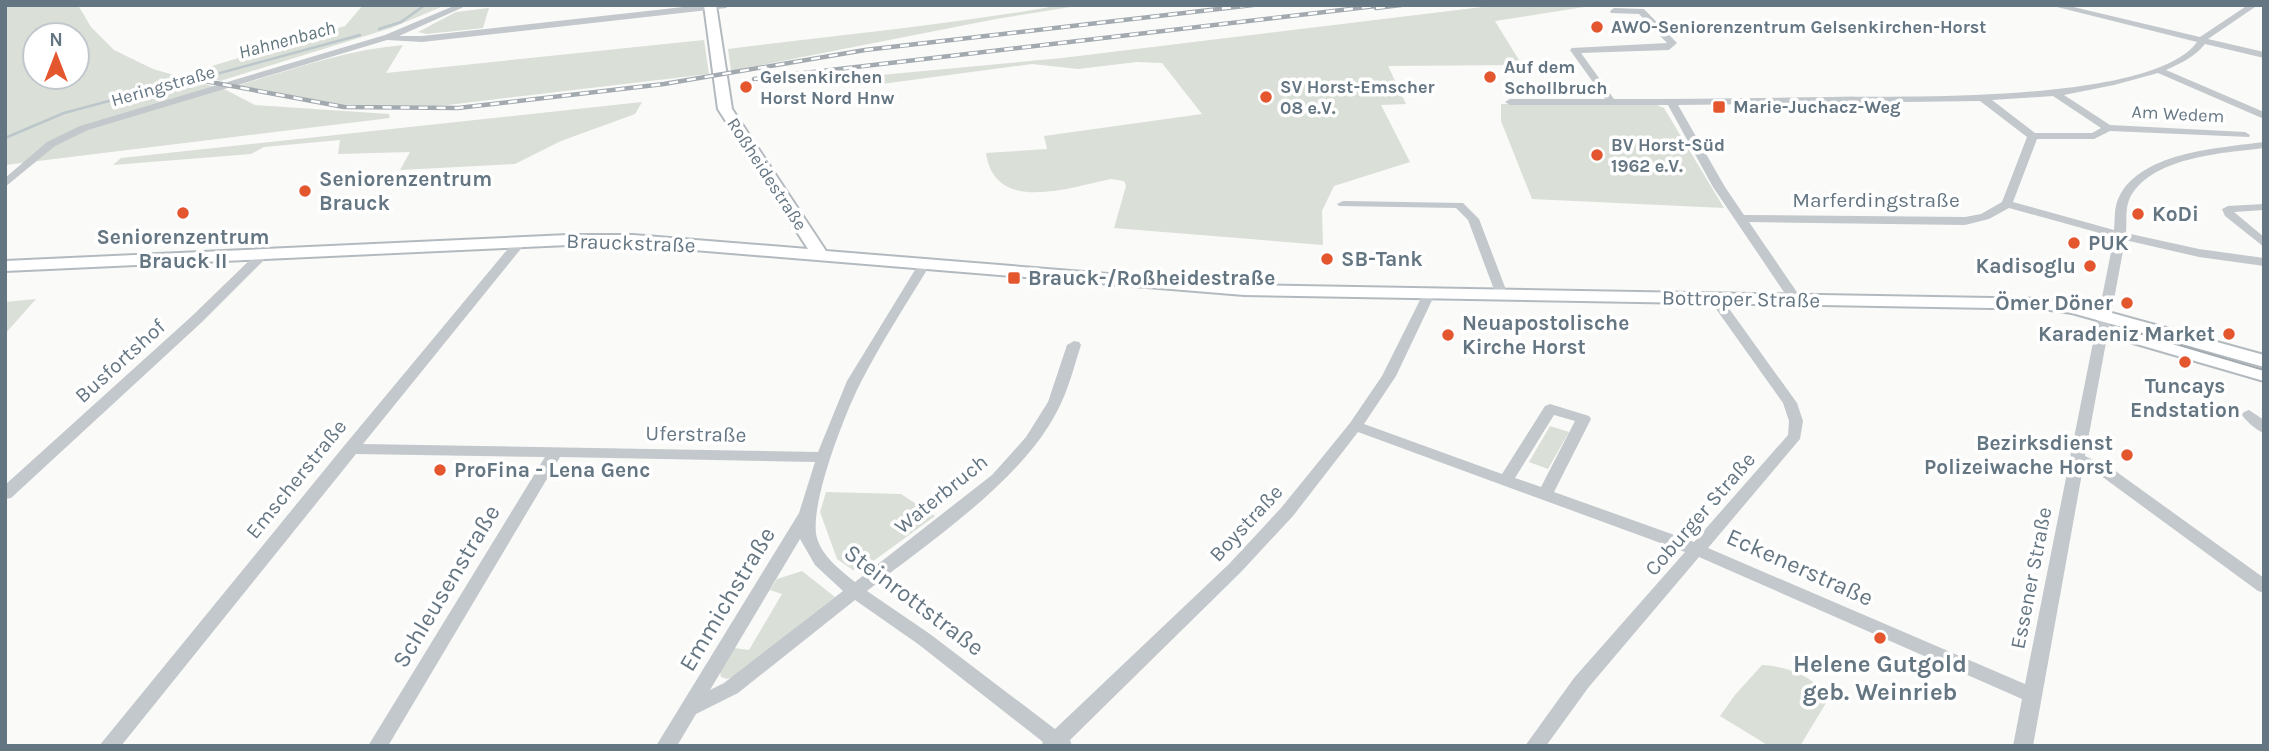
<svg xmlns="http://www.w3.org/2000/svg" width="2269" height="751" viewBox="0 0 2269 751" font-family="Karla,sans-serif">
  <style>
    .green { fill: #dadfd7; fill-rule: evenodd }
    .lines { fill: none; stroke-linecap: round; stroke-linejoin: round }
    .stream { stroke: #bbc7cb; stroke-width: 2.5 }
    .secondary-casing { stroke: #b3babf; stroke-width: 4 }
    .street { fill: #c3c8cc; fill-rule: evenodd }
    .secondary { fill: #fff; fill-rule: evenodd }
    .tram { stroke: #a2aab0; stroke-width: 2 }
    .rail-casing { stroke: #a2aab0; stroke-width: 4.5 }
    .rail { stroke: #fff; stroke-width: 2.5; stroke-dasharray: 9; stroke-linecap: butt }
    .poi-dot { fill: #e4572e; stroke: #fff; stroke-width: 2.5 }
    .labels { text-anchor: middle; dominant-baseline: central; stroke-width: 7; stroke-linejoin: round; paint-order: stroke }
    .far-poi-label { font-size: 18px; font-weight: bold; fill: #657683; stroke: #fff; text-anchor: start }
    .far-street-label { font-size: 18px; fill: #657683; stroke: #fff }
    .far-water-label { font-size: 19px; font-style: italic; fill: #60757c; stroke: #fff }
    .poi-label { font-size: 21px; font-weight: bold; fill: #657683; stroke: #fff; text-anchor: start }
    .street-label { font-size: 21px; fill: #657683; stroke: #fff }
    .near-street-label { font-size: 24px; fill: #657683; stroke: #fff }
    .near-poi-label { font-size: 24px; font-weight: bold; fill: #657683; stroke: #fff }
  </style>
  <rect width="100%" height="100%" fill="#fafaf8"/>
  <path class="green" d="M5,5h73l13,22 23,23 39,19 73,21 29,15 134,9 1,4 -385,47zM35,35h42v42h-42z
    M363,5h83l-55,23 -171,53 -28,-9 153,-46z
    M1061,5h22l-87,14 -265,52 -3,-22c109,-14 223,-24 333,-44z
    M1499,5h98l-102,16 27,44 -134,1 18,38 -25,1 29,57 -76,24 -12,25 1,34 -209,-17 12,-42 -2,-5 -13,-2c-41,8 -116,36 -125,-26l61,-4 -3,-13 158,-22 -40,-51 -25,-1 -59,7 -46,-5 -158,21 -4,-9 192,-18z
    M489,8l-6,20 -56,6 -9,-2 38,-20z
    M704,40l5,34 -270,32 -95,-1 -108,-19c55,-16 109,-36 167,-41l-17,28z
    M642,102l-7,12 -74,27 -46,23 -115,6 10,-18 -72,2 2,-14 -76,7 -13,7 -138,11 8,-7z
    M1501,104l156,1 7,3 60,100 -192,-9 -31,-78z
    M36,299l-31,35v-32z
    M1550,426l19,6 -21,37 -19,-7z
    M826,492l75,2 34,22 -74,54h-8l-16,-11 -17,-47z
    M802,571l33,26 -102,80 -6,2 -6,-2 -1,-5 14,-24 15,2 33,-56 -12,-4 7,-11z
    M1762,665c25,1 53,12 67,33l-29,48h-31l-49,-30 15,-21z"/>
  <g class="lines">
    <path class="stream" d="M379,29l22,-7 24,-17
      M220,73l140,-38
      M5,138l59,-25 112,-30"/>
    <g class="secondary-casing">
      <path id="secondary" d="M704,5h12l16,104 94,142 418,34 799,14 36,5 185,51v12l-192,-54 -29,-4 -799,-14 -611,-50h-65l-563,26v-10l563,-26h65l175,14 -90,-140z
        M2115,326l149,43v12l-155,-45 -3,-4z"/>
    </g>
    <path class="street" d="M456,5h12l-69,31h23l279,-31h29l-4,3 -304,34 -35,-2 -299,90 -33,16 -50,41v-9l42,-36 33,-16 305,-91z
      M2049,5h16l135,32 48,-32h10l-50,34 56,13v6l-59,-14c-10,13 -24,19 -39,26l98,42v7l-106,-46 -44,12 -50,10 46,30 135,7 5,3 -1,2 -139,-6 -16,8h-57l-24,63 101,28c1,-9 0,-19 3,-28 18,-50 102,-54 147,-60v6c-40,5 -116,9 -135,52 -4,10 -2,22 -3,33l73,16 65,9v8l-65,-9 -74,-17 -40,216 29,14 150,108v15l-6,-2 -154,-113 -21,-10 -50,278h-20l9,-47 -323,-142 -111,131 -42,58h-21l49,-68 111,-126 -327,-120 -65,84 -52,56 -171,168 2,6h-31l2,-4 -125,-98 -63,-44 -117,93 -42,21 -19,32h-21l143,-233 16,-51 -255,-5 -172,289h-20l177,-289 -189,-3 -235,292h-22l245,-300 172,-207 4,-1 6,4 -2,3 -161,199 455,8 29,-71 71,-116 6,-4 4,1 2,3c-23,38 -48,76 -68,115 -16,30 -54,127 -45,158 5,18 23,32 38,44l137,-107 34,-38 22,-35 19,-57 7,-4 5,1 2,3c-6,18 -11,39 -19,56 -33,76 -131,139 -195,190l63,43 125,95 174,-165 52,-56 69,-85 32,-47 41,-82 6,-4 6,4 -39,82 -32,48 138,50 43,-68 5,-2 39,12 2,3 -37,73 140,50 94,-107 1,-14 -6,-18 -74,-104 1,-3h10l77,107 6,18 -3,18 -92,109 317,136 89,-447 -105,-29 -20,11 -24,6 -216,-3 54,79 -6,4 -5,-1 -79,-117 -45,-82h-158l-5,-3 5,-3h95l-35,-49 2,-2 95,-5 -28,-29 -28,-1 -1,-2 4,-3 30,1 33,34 -8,7 -88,3 33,46c73,0 145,-1 218,-2 74,-1 321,6 365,-55zM2053,96l48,32 -9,5h-57l-43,-33zM1980,101l47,36 -25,65 -21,12 -16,3 -221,-2 -19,-28 -47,-82zM1554,415l21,6 -34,66 -26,-9zM800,539l15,26 28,26 -119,92 -14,7z
      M1343,201l120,2 16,16 29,76 -6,4 -6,-4 -28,-75 -12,-12 -117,-2 -2,-2z
      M2264,204v6l-30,2 30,25v10l-39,-31 -3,-7 6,-3z
      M261,252l4,1 2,3 -2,3 -63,63 -191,176 -6,1v-14l187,-169 65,-63z
      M2249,410l15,10v13c-8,-3 -17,-11 -22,-18l2,-3z"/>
    <use href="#secondary" class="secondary"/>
    <path class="tram" d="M2135,332l129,38"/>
    <g class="rail-casing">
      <path id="rail" d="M1376,8l25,-3
        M754,79l630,-74
        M205,81l139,26 114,1 206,-24 201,-34 388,-45"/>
    </g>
    <use href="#rail" class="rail"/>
  </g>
  <g class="poi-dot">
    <circle cx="1597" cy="27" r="7"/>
    <circle cx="1490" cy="77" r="7"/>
    <circle cx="746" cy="87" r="7"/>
    <circle cx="1266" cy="97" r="7"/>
    <rect x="1712" y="100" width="14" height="14" rx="3.5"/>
    <circle cx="1597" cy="155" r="7"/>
    <circle cx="305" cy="191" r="7"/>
    <circle cx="183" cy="213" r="7"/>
    <circle cx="2138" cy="214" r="7"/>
    <circle cx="2074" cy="243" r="7"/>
    <circle cx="1327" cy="259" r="7"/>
    <circle cx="2090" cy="266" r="7"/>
    <rect x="1007" y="271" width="14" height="14" rx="3.5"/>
    <circle cx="2127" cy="303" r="7"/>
    <circle cx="2229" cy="334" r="7"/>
    <circle cx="1448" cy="335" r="7"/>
    <circle cx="2185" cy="362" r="7"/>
    <circle cx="2127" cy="455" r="7"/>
    <circle cx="440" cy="470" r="7"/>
    <circle cx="1880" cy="638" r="7"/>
  </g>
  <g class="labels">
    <g class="far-poi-label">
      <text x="1611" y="27">AWO-Seniorenzentrum Gelsenkirchen-Horst</text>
      <text x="1504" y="67">Auf dem<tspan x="1504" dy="21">Schollbruch</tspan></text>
      <text x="760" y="77">Gelsenkirchen<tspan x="760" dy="21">Horst Nord Hnw</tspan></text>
      <text x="1280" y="87">SV Horst-Emscher<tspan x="1280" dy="21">08 e.V.</tspan></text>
      <text x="1733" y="107">Marie-Juchacz-Weg</text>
      <text x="1611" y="145">BV Horst-Süd<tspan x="1611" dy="21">1962 e.V.</tspan></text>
    </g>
    <g class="far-street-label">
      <text transform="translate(163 86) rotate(-16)">Heringstraße</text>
      <text transform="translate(2178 114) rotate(3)">Am Wedem</text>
      <text transform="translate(767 174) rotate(57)">Roßheidestraße</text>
    </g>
    <g class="far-water-label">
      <text transform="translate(287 40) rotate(-15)">Hahnenbach</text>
    </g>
    <g class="poi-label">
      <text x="319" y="179">Seniorenzentrum<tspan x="319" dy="24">Brauck</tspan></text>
      <text x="2152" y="214">KoDi</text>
      <text x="183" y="237" text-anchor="middle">Seniorenzentrum<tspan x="183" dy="24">Brauck II</tspan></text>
      <text x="2088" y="243">PUK</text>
      <text x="1341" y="259">SB-Tank</text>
      <text x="2076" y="266" text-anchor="end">Kadisoglu</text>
      <text x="1028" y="278">Brauck-/Roßheidestraße</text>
      <text x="2113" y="303" text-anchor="end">Ömer Döner</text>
      <text x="1462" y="323">Neuapostolische<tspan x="1462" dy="24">Kirche Horst</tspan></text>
      <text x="2215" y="334" text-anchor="end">Karadeniz Market</text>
      <text x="2185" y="386" text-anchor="middle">Tuncays<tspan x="2185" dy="24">Endstation</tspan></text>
      <text x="2113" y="443" text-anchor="end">Bezirksdienst<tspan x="2113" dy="24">Polizeiwache Horst</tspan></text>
      <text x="454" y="470">ProFina - Lena Genc</text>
    </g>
    <g class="street-label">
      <text x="1876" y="200">Marferdingstraße</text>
      <text transform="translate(631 243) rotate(2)">Brauckstraße</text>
      <text transform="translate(1741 299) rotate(1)">Bottroper Straße</text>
      <text transform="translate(120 361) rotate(-42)">Busfortshof</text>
      <text transform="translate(696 434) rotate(1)">Uferstraße</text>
      <text transform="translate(296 479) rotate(-51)">Emscherstraße</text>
      <text transform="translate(941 494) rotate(-39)">Waterbruch</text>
      <text transform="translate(1700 514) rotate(-49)">Coburger Straße</text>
      <text transform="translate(1246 523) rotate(-47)">Boystraße</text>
      <text transform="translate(2031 578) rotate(-79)">Essener Straße</text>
    </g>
    <g class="near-street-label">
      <text transform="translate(1800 567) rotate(24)">Eckenerstraße</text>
      <text transform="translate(446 586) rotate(-59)">Schleusenstraße</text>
      <text transform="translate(727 599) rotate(-59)">Emmichstraße</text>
      <text transform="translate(914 600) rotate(37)">Steinrottstraße</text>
    </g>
    <g class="near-poi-label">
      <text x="1880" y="664">Helene Gutgold<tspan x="1880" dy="28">geb. Weinrieb</tspan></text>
    </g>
  </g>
  <rect width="2269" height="751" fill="none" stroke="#657683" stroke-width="14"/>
  <g transform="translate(56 56)"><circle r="33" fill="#ffffff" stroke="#c1c8cd" stroke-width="2"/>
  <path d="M0-5L12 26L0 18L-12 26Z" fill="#e4572e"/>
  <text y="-10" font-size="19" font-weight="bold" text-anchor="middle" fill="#657683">N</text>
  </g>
</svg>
